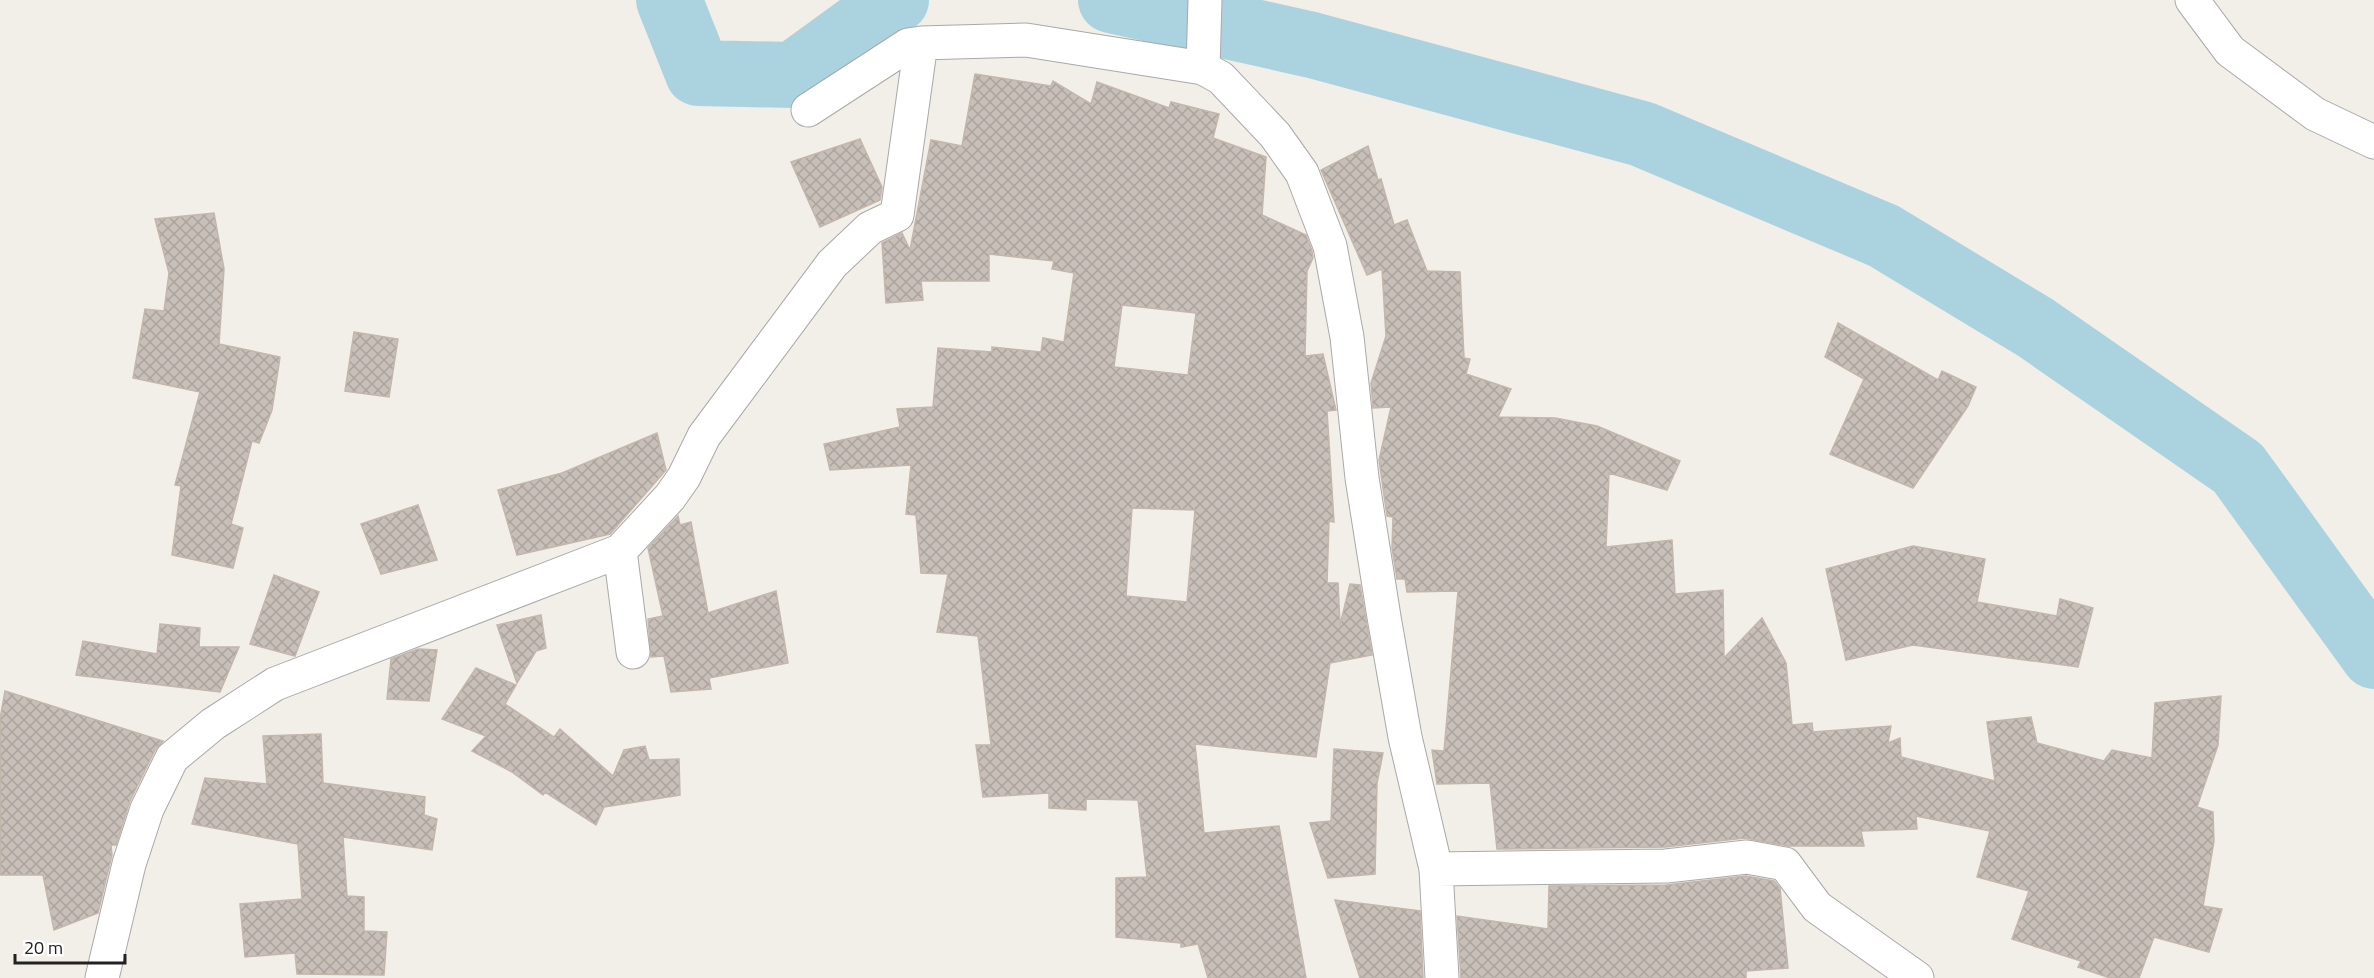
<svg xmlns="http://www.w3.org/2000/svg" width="2374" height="978" viewBox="0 0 2374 978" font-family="'Titillium Web',sans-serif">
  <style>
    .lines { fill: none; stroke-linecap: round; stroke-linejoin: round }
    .river { stroke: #aad3df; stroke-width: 66 }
    .building { fill: url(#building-cross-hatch); stroke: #c4b6ab; stroke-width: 1.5; fill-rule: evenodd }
    .minor-casing { stroke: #a9a9a9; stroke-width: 35 }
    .minor { stroke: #fff; stroke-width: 33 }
  </style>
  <defs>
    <pattern id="building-cross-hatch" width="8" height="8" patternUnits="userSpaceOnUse" patternTransform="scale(1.5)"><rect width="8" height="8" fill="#c7bfb8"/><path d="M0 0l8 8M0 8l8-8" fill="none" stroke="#aba49e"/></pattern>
  </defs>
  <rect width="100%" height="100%" fill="#f2efe9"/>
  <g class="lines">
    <path class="river" d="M669,0l29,73 95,2 103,-75
      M1111,0l201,45 330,89 242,102 152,92 202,140 136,188"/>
  </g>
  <path class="building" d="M975,74l76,12 2,-5 38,23 6,-22 72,26 2,-6 48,12 -6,24 53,19 -4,58 44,20 6,16 1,7 -6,13 -2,85 18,-2 13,56 -9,1 7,111 -5,-1 -2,62h11l2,42 10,-41 10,1 12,70 -42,8 -14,94 -121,-13 9,89 75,-7 27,152h-98l-10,-34 -17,3v-4l-65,-6v-59l31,-1 -9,-77 -52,-1v11l-37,-2v-15l-66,4 -7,-52h15l-13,-109 -41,-4 11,-58 -27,-1 -5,-58 -10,-1 5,-49 -81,5 -6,-26 76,-17 -3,-18 36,-2 5,-59 54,4v-5l49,5 2,-14 21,4 10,-69 -22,-4 2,-8 -65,-7v27h-68l2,19 -37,3 -4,-60 20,-10 8,17 21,-110 31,6zM1122,305l74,8 -8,62 -74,-8zM1132,508l63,2 -8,92 -61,-6z
    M860,139l22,48 -2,13 -60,27 -29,-65z
    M1368,146l10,34 3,-1 13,46 13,-5 20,51 33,1 4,86 6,1 -4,15 45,15 -13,28 57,1 42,8 83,35 -13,29 -58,-17 -3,74 66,-7 3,54 48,-4 1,68 38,-40 24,45 6,62 20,-2 1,9 78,-6 -3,17 12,-5 1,19 94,24 -8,-59 44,-5 6,26 67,18 8,-11 40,8 3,-55 66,-7 -3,49 -21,62 16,5 1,29 -11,65 19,3 -13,43 -55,-15 -15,41h-29l-32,-11 3,-6 -69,-22 17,-48 -52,-14 13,-46 -74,-15 1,13 -56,2 3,15h-75l-44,-8 -80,9 -168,2 -7,-66 -53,1 -5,-34 12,1 14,-160 -51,1 -2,-13h-8l-5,-31 1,-31 -6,-1 -8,-56 12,-53 -18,1 -2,-25 15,-47 -4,-67 -15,6 -46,-105z
    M214,213l10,56 -5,75 61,13 -8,53 -13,33 -7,-2 -21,83 12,4 -10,40 -61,-13 9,-69 -6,-1 25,-93 -67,-14 12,-69 19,2 5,-38 -14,-54z
    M1838,323l100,57 4,-9 34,16 -8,19 -55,82 -83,-34 34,-75 -39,-22z
    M354,332l44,7 -9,58 -44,-6z
    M657,433l9,37 -56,64 -93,21 -19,-65 64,-17z
    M418,505l19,55 -56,14 -20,-50z
    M678,516l2,9 11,-3 17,91 68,-22 12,72 -79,15 2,11 -40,3 -7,-36 -13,1 -3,-38 15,-3 -15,-68z
    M1913,546l72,13 -8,43 80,14 3,-17 33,9 -15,59 -165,-22 -67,15 -20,-91z
    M274,575l45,17 -24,64 -45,-12z
    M541,615l5,33 -10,3 -19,32 -20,-58z
    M160,624l40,4 -1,19h40l-19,45 -144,-17 7,-34 74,13z
    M418,649l19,1 -8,51 -42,-2 4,-40z
    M476,668l40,17 -11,19 49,33 6,-8 53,47 11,-26 21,-4 4,14 30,-1 1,36 -76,12 -8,18 -51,-33 -2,3 -31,-23 -40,-21 14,-15 -44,-17z
    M5,691l158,50 -8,9 -25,51 -14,44h-5l1,10 -14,58 -44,17 -11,-55h-43v-156z
    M321,734l2,49 102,14 -1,18 13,4 -5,31 -89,-13 4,59 17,1v34l23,1 -3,43 -87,-1 -2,-21 -50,4 -5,-53 62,-5 -4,-55 -106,-20 13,-46 62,6 -4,-48z
    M1334,749l49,4 -6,30 -2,91 -47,4 -18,-55 21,-2z
    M1746,876l28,5 6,7 8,80 -42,3v7h-285l-4,-62 91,13 1,-43 117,-1z
    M1335,900l85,11 3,67h-63z"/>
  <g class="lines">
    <g class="minor-casing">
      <path id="minor" d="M2192,0l38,51 85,63 59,28
        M1203,68l2,-68
        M808,110l100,-65 13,-2 105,-3 177,28 18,10 54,57 27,38 28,73 17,91 15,141 22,139 21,120 31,132 6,109
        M620,551l13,101
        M1436,869l230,-3 81,-9 38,7 32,43 100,71
        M102,978l27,-114 18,-55 25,-51 41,-34 62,-40 345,-133 50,-54 14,-20 20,-41 128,-172 38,-36 27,-13 24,-172"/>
    </g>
    <use href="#minor" class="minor"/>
  </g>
  <path d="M15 954v9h110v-9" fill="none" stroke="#222222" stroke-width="3"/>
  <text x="24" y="954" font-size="18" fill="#222222" stroke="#ffffff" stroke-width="4.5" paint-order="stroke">20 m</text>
</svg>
